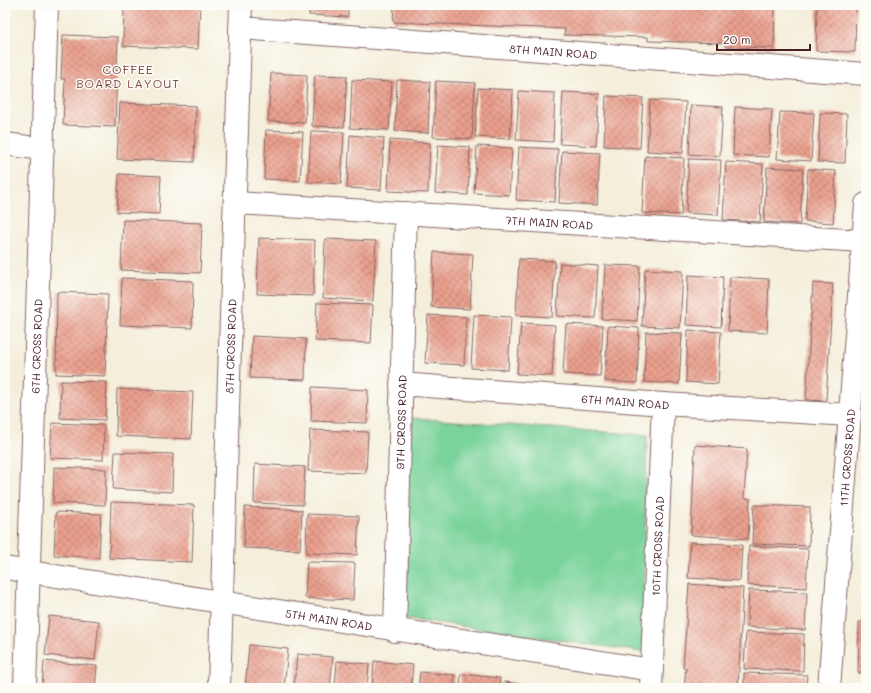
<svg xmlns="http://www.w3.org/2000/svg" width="871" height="693" viewBox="0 0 871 693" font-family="Mali,sans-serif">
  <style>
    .green { fill: #79d39a; stroke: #627962 }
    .building { fill: url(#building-cross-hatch) }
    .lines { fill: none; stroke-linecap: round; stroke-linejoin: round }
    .minor-casing { stroke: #866768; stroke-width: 24 }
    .minor { stroke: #fff; stroke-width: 22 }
    .labels { text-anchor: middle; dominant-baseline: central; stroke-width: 3; stroke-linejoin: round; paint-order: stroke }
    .street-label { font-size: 11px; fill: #4a1f2b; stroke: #fdfcf7 }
    .neighbourhood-label { font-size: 12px; letter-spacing: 1px; fill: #824c4e; stroke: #fdfcf7 }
  </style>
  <defs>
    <pattern id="building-cross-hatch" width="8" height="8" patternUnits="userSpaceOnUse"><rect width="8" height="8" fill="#eba08e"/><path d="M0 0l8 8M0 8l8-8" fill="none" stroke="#c08274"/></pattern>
  </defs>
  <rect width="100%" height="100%" fill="#fdfcf7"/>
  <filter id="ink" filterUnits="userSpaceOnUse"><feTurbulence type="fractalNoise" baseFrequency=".025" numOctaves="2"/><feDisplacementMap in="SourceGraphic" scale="8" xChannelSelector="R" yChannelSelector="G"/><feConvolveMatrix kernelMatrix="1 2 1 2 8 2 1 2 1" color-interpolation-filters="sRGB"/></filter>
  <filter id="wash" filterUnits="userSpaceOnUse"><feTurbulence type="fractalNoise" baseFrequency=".012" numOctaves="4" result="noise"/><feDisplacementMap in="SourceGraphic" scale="16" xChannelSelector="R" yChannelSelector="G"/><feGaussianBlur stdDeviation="0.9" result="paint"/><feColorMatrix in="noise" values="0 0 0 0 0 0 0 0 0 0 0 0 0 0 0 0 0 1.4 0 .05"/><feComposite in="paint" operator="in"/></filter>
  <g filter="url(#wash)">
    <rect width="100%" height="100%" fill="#f4eeda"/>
    <path class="green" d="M412,418l235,17 -4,217 -238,-34z"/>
    <g id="blocks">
      <path class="building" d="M124,5h76l-2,44 -75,-3z
        M310,5h38v12l-39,-2z
        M394,5h381l-1,43 -49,-1v-4l-77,-2v-4l-84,-2 1,-6 -172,-7z
        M817,5h39l-1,47 -39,-1z
        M63,35l55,2 -3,90 -52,-2 2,-46h-4z
        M5,39h3l-2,16h-1z
        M271,73l36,2 -2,48 -37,-2z
        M315,75l32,1 -3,51 -32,-1z
        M352,80l40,2 -3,48 -39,-2z
        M397,80l33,2 -2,51 -33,-2z
        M436,81l39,2 -3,56 -39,-2z
        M478,88l35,2 -3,49 -35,-2z
        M519,91l36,2 -2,49 -37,-2z
        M563,92l36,2 -3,52 -36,-2z
        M606,96l37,2 -3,50 -36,-2z
        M650,100l36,2 -3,51 -36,-2z
        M120,103l76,3 -2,56 -77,-3z
        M691,105l32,2 -3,49 -31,-2z
        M735,107l37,2 -3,48 -36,-2z
        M780,112l34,1 -3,48 -34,-2z
        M820,113l27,1 -2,49 -27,-1z
        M266,130l37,2 -3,49 -36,-2z
        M311,131l33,1 -3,52 -33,-2z
        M350,135l34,3 -3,52 -34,-2z
        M390,140l40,3 -2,50 -40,-2z
        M438,145l32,2 -2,48 -33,-2z
        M477,146l35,2 -3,47 -35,-2z
        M519,147l39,2 -3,53 -39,-2z
        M562,151l38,2 -3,52 -38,-2z
        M645,156l39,2 -3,57 -39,-2z
        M689,159l32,1 -3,55 -32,-2z
        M726,162l37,2 -3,58 -37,-2z
        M767,167l36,2 -3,55 -36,-2z
        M808,169l28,2 -3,52 -28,-2z
        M119,174l42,2 -2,38 -42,-2z
        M123,220l79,3 -2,50 -79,-3z
        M259,238l56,2 -2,56 -56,-2z
        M325,239l51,2 -3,60 -50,-3z
        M434,252l39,2 -3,55 -39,-2z
        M519,259l36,2 -3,56 -36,-2z
        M560,263l38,3 -3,52 -38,-2z
        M605,265l35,1 -3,55 -35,-2z
        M645,269l38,2 -3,57 -38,-2z
        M688,275l35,2 -2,50 -35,-2z
        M730,277l39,2 -2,54 -39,-2z
        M122,278l71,3 -1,47 -72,-3z
        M813,283l20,1 -7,117 -20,-1z
        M57,292l51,2 -3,82 -49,-2z
        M317,303l56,2 -2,38 -56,-2z
        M428,315l38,2 -2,48 -39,-2z
        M474,315l37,2 -3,53 -37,-2z
        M521,323l34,2 -3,51 -35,-2z
        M566,324l37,2 -3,50 -37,-2z
        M608,326l31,2 -2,55 -32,-2z
        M688,330l33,2 -3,52 -32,-2z
        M646,332l36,1 -3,51 -35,-2z
        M252,336l54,3 -1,41 -55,-2z
        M61,381l46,1 -2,38 -45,-2z
        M312,387l56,3 -1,33 -56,-2z
        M117,389l76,3 -2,47 -75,-3z
        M52,423l52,2 -1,35 -53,-2z
        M310,430l58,2 -2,41 -58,-2z
        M695,445l52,4 -3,49 6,1 -2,40 -57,-4z
        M115,452l58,2 -1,38 -59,-3z
        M255,464l50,3 -2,38 -49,-2z
        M54,467l52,2 -1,36 -52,-2z
        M111,502l83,3 -2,57 -83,-4z
        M754,505l56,2 -1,39 -57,-2z
        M245,507l57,3 -2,40 -56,-2z
        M56,512l45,2 -2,44 -45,-3z
        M307,514l52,2 -2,39 -51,-2z
        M690,542l52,3 -2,36 -52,-3z
        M749,546l59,3 -2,39 -59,-3z
        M307,562l48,1 -2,37 -48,-2z
        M689,584l54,4 -5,100h-54l2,-20h-3z
        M749,590l58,2 -2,38 -58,-3z
        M49,616l50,5 -4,39 -50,-5z
        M859,622h7v51h-8z
        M746,632l58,2 -1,37 -59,-2z
        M249,645l39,4 -4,39h-39z
        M297,654l36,3 -3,31h-36z
        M44,661l53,5 -2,22h-53z
        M337,661l32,3 -2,24h-32z
        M374,661l39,4 -2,23h-39z
        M420,672l35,3 -1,13h-36z
        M744,673l63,2 -1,13h-62z
        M461,674l39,4 -1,10h-39z
        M504,682l35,4v2h-36z"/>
    </g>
  </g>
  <g filter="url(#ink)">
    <use href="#blocks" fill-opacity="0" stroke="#866768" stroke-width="1"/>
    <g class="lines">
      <g class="minor-casing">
        <g id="minor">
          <path id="s1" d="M240,28l626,46"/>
          <path d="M5,144l38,5"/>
          <path id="s2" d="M235,203l628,38"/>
          <path id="s3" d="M401,384l262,20 187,11"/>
          <path id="s4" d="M5,568l647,102"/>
          <path id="s5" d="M395,631l11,-418"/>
          <path id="s6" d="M25,688l22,-683"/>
          <path id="s7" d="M219,688l22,-683"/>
          <path id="s8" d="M651,688l12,-284"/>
          <path id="s9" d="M829,688l37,-484"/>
        </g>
      </g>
      <use href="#minor" class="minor"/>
    </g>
  </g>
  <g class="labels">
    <g class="street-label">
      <text stroke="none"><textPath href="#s1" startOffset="314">8TH MAIN ROAD</textPath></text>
      <text stroke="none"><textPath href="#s2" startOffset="315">7TH MAIN ROAD</textPath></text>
      <text stroke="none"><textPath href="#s6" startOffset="342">6TH CROSS ROAD</textPath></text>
      <text stroke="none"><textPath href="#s7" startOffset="342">8TH CROSS ROAD</textPath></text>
      <text stroke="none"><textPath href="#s3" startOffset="225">6TH MAIN ROAD</textPath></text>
      <text stroke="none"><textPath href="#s5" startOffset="209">9TH CROSS ROAD</textPath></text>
      <text stroke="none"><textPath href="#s9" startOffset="231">11TH CROSS ROAD</textPath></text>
      <text stroke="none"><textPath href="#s8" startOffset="142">10TH CROSS ROAD</textPath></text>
      <text stroke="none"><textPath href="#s4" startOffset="328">5TH MAIN ROAD</textPath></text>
    </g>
    <g class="neighbourhood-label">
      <text x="128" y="69">COFFEE<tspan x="128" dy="14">BOARD LAYOUT</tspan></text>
    </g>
  </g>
  <rect width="871" height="693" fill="none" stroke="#fdfcf7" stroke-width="20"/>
  <path d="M717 44v6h93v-6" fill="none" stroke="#4a1f2b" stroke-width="2"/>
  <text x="723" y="44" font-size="12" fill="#4a1f2b" stroke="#fdfcf7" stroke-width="3" paint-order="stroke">20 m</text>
</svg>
